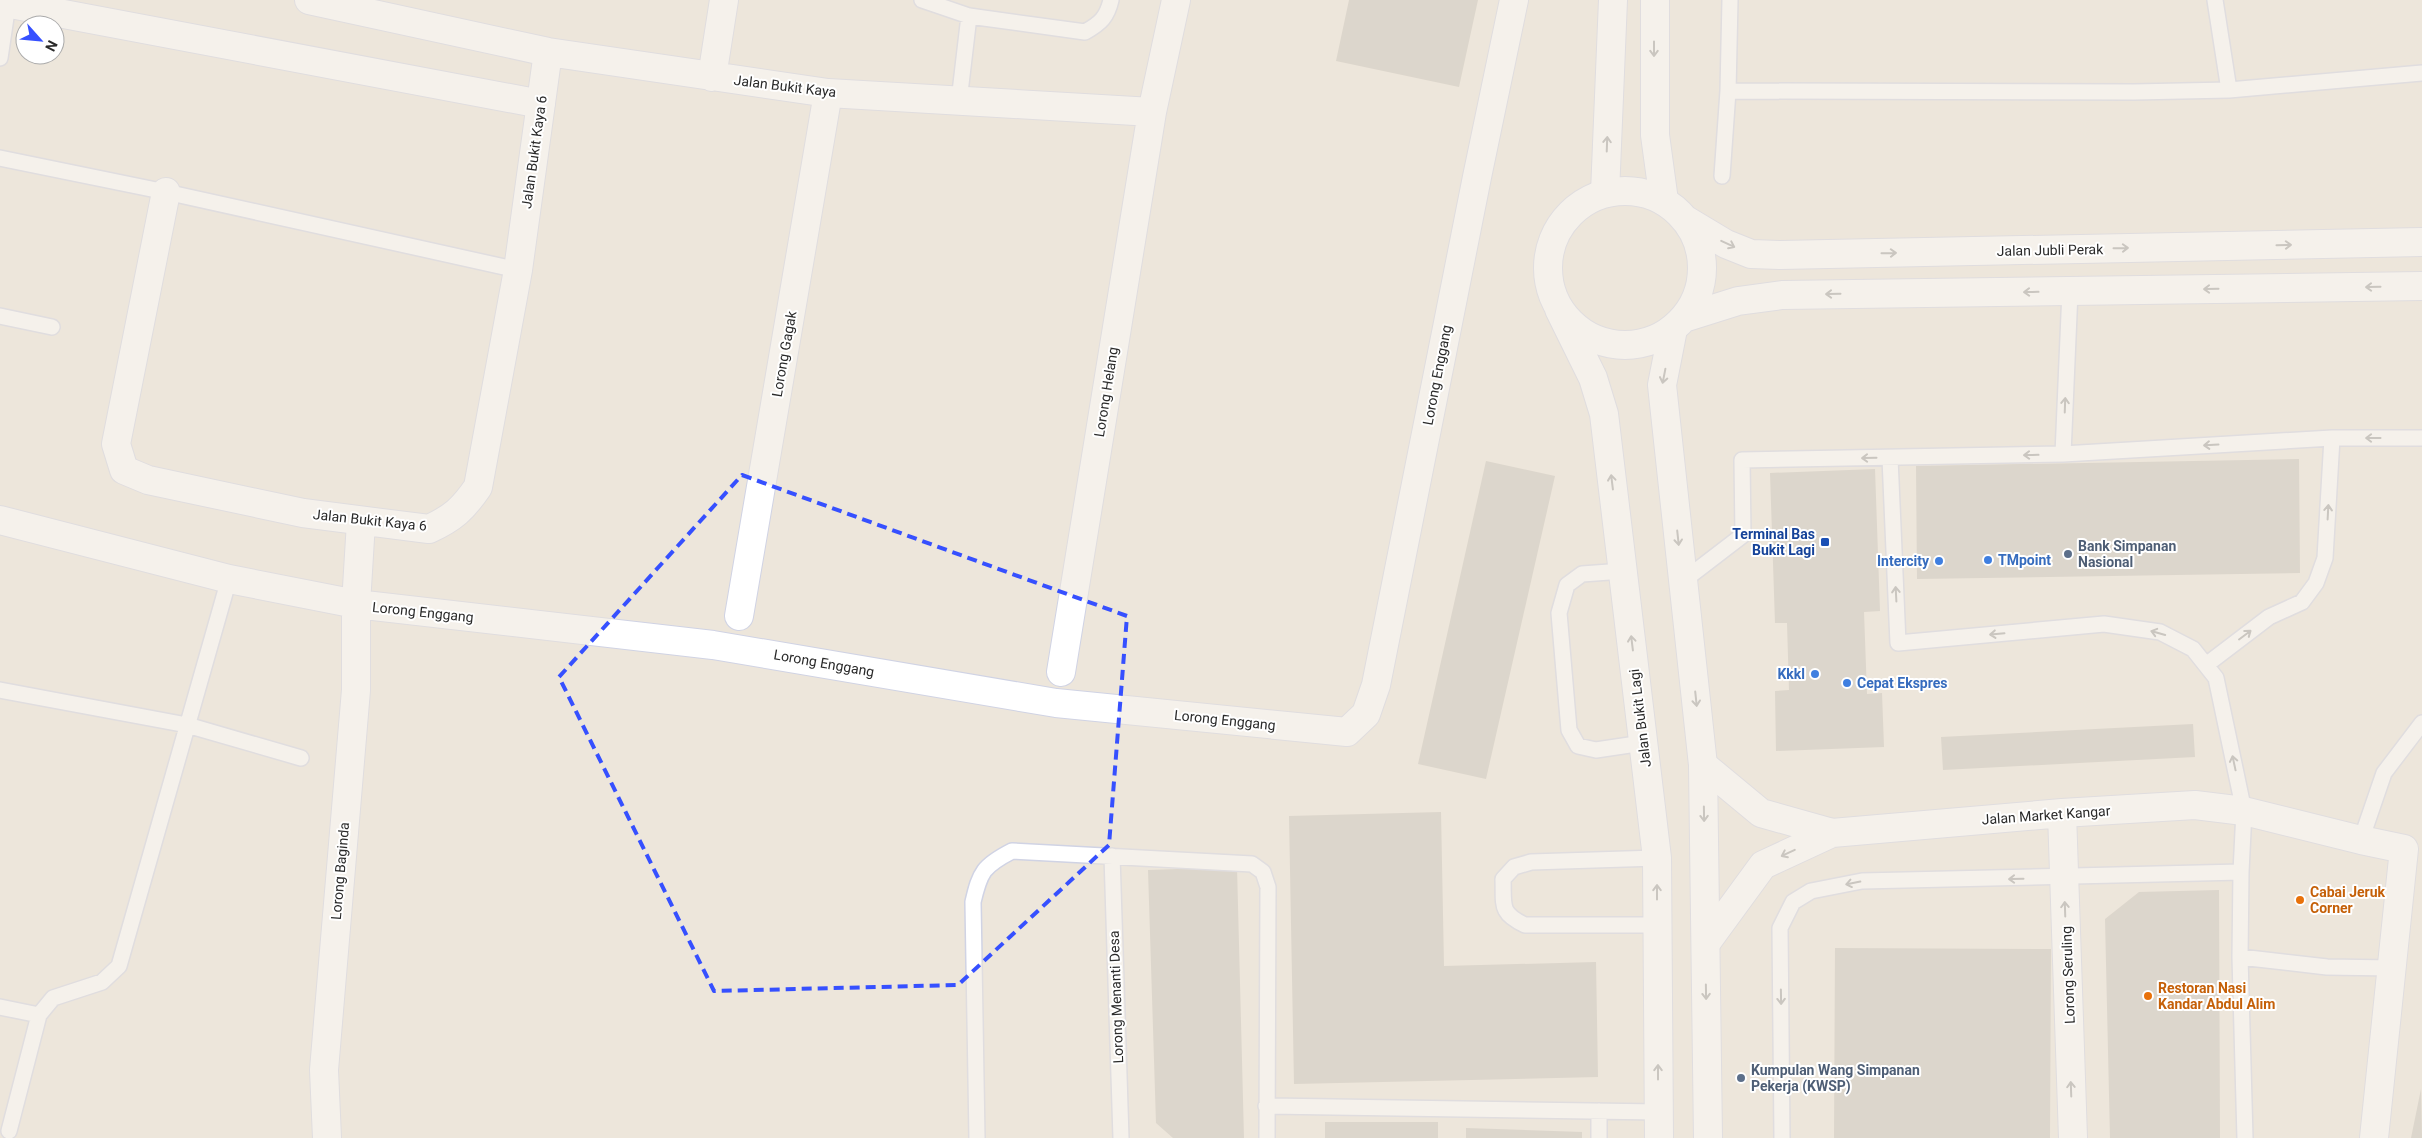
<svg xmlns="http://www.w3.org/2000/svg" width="2422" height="1138" viewBox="0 0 2422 1138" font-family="Roboto,sans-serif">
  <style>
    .building { fill: #c8c3ba }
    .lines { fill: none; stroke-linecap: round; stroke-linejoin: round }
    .service-casing { stroke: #d0d3e4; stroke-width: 18 }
    .minor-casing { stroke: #d0d3e4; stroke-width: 30 }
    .tertiary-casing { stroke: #d0d3e4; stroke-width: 30 }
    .service { stroke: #fff; stroke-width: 15 }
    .minor { stroke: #fff; stroke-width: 28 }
    .tertiary { stroke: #fff; stroke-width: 28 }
    .oneway { stroke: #9f9f9f }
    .marked { fill: none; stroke: #3650ff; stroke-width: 4; stroke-dasharray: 10 6; stroke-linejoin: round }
    .transit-dot { fill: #1a4fb4; stroke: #fff; stroke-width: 2 }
    .service-dot { fill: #5c6f8a; stroke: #fff; stroke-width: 2 }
    .shop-dot { fill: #3f7fe0; stroke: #fff; stroke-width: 2 }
    .food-dot { fill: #e8710a; stroke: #fff; stroke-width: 2 }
    .labels { text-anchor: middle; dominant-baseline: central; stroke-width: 4; stroke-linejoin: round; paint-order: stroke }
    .street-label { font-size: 14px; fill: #2a2a2a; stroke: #fff }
    .transit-label { font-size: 14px; font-weight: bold; fill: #164399; stroke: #fff; text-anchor: end }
    .service-label { font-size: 14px; font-weight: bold; fill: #4e5e75; stroke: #fff; text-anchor: start }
    .shop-label { font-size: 14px; font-weight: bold; fill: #366cbe; stroke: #fff; text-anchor: start }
    .food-label { font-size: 14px; font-weight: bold; fill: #c56008; stroke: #fff; text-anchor: start }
  </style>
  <rect width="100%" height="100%" fill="#ede6db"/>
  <path class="building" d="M1349,0h129l-19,87 -123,-26z
    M2299,459l1,114 -383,6 -1,-113z
    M1486,461l69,15 -69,303 -68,-15z
    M1875,469l5,142 -16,1 3,82 15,-1 2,54 -108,4 -1,-60 14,-1 -2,-67h-12l-5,-150z
    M2193,724l2,33 -252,13 -2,-33z
    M1441,812l3,154 152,-4 2,115 -304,7 -5,-268z
    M1237,867l7,271h-71l-17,-15 -8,-253z
    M2219,890l1,248h-110l-5,-219 34,-27z
    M1835,948l216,1 -1,189h-216z
    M2421,1089l1,49h-11z
    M1325,1122h113v16h-113z
    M1466,1128l116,4v6h-116z"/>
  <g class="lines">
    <g class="service-casing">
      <path id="service" d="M922,0l47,16 116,16c16,-9 22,-15 26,-32
        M2215,0l14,90
        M0,58l8,-54
        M1728,91l406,1 95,-2 193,-17
        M959,101l10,-85
        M0,158l166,34 352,78
        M1722,176l6,-85 2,-91
        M0,316l52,11
        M2063,454l7,-163
        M1890,458l8,185 206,-19 56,8 33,17 23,29 28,133 -3,61 -1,85 5,181
        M1623,571l-41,3 -15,11 -8,28 10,117 9,16 18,4 47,-7
        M1683,581l60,-46 -1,-75 321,-6 269,-16h90
        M2206,665l63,-48 33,-15 14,-19 9,-25 7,-120
        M0,690l187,35 114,33
        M2361,840l23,-67 38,-50
        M1112,856l9,282
        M1657,858l-126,4 -17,5 -11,12c1,26 -4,34 22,46h132
        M2240,957l87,10 65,1
        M0,1007l39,8
        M1266,1106l392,6
        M9,1131l30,-116 14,-17 49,-16 17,-16 110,-387
        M977,1138l-4,-236c7,-30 10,-36 39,-51l240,13 11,8 5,15 -1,251
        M1599,1138v-27
        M1782,1138l-2,-210 13,-26 18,-11 51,-10 379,-9"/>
    </g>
    <g class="minor-casing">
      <path id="minor" d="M309,0l239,52 280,41 324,19
        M1655,0v135l9,66
        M0,2l541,102
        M712,77l12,-77
        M166,192l-50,252 8,26 24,10 155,33 126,16c24,-11 34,-20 49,-42l40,-217 30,-218
        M1605,193l8,-193
        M0,520l229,59 127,25 357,41 343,58 291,29 19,-18 10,-29 101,-508 37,-177
        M739,616l89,-523
        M1061,672l91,-560 24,-112
        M1703,765l58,48 71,20 230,-20 133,-8 49,6 117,29 43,9 -30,289
        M2062,813l11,325
        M1706,943l57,-78 69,-32
        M327,1138l-3,-68 32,-380v-86l5,-82"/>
    </g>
    <g class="tertiary-casing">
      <path id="tertiary" d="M1548 268a77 77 0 1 1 154 0a77 77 0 1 1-154 0Z
        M1686,220l40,24 25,10 29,1 642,-13
        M1559,309l34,69 11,36 53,444 2,280
        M1684,318l54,-17 44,-6 640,-9
        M1673,329l-11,56 41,380 5,373"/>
    </g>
    <use href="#service" class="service"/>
    <use href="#minor" class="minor"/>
    <use href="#tertiary" class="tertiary"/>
  </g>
  <defs><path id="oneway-shaft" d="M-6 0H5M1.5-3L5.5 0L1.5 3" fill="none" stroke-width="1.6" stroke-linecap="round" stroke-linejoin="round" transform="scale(1.25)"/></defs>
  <g class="oneway">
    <use href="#oneway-shaft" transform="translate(1654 49) rotate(90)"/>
    <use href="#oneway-shaft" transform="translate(1607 144) rotate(-88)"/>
    <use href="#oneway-shaft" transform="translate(1728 244) rotate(25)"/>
    <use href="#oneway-shaft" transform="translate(2284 245) rotate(-1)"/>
    <use href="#oneway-shaft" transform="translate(2121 248) rotate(-1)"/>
    <use href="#oneway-shaft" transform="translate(1889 253) rotate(-1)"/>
    <use href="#oneway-shaft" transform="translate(2373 287) rotate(179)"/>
    <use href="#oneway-shaft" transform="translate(2211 289) rotate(179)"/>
    <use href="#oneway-shaft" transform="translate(2031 292) rotate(179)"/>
    <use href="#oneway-shaft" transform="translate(1833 294) rotate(179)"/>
    <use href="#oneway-shaft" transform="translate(1664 376) rotate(101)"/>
    <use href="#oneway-shaft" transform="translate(2065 405) rotate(-88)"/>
    <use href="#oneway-shaft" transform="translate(2373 438) rotate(180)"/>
    <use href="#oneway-shaft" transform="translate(2211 445) rotate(177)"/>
    <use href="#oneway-shaft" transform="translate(2031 455) rotate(179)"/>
    <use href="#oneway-shaft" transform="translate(1869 458) rotate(179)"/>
    <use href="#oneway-shaft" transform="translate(1612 482) rotate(-97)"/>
    <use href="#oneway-shaft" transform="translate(2328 512) rotate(-87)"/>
    <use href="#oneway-shaft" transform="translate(1678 538) rotate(84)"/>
    <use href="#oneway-shaft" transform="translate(1896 594) rotate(-93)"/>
    <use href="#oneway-shaft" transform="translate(2158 633) rotate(-164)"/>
    <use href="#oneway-shaft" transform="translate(1997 634) rotate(175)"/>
    <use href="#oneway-shaft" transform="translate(2245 635) rotate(-37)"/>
    <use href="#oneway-shaft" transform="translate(1632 643) rotate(-97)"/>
    <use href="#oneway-shaft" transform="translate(1696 699) rotate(84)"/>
    <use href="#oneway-shaft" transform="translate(2234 763) rotate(-102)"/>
    <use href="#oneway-shaft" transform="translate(1704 814) rotate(89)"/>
    <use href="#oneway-shaft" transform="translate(1788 853) rotate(155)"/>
    <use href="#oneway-shaft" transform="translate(2016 879) rotate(179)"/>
    <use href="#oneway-shaft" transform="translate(1853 883) rotate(169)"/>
    <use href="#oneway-shaft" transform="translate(1657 892) rotate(-90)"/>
    <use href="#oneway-shaft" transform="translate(2065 909) rotate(-92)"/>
    <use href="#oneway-shaft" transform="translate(1706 992) rotate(89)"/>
    <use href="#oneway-shaft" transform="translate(1781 997) rotate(89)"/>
    <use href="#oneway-shaft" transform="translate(1658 1072) rotate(-90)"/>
    <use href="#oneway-shaft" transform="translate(2071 1089) rotate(-92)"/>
  </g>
  <path d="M0 0H2422V1138H0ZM742,475l385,141 -18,229 -151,140 -244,6 -155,-314z" fill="#ede6db" fill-opacity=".55" fill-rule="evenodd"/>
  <path class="marked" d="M742,475l385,141 -18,229 -151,140 -244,6 -155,-314z"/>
  <rect class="transit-dot" x="1820" y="537" width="10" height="10" rx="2.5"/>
  <g class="service-dot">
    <circle cx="2068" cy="554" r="5"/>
    <circle cx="1741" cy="1078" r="5"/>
  </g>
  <g class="shop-dot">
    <circle cx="1988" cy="560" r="5"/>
    <circle cx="1939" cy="561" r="5"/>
    <circle cx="1815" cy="674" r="5"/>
    <circle cx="1847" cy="683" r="5"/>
  </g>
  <g class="food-dot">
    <circle cx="2300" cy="900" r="5"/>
    <circle cx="2148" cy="996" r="5"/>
  </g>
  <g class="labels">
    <g class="street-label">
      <text transform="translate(785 86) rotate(7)">Jalan Bukit Kaya</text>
      <text transform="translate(534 152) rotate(-82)">Jalan Bukit Kaya 6</text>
      <text transform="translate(2050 250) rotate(-1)">Jalan Jubli Perak</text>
      <text transform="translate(784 354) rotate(-80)">Lorong Gagak</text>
      <text transform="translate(1437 375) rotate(-79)">Lorong Enggang</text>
      <text transform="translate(1106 392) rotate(-81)">Lorong Helang</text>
      <text transform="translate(370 520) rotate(6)">Jalan Bukit Kaya 6</text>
      <text transform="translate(423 612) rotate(6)">Lorong Enggang</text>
      <text transform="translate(824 663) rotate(10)">Lorong Enggang</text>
      <text transform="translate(1640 718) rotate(-97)">Jalan Bukit Lagi</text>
      <text transform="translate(1225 720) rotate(6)">Lorong Enggang</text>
      <text transform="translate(2046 815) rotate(-4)">Jalan Market Kangar</text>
      <text transform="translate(340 871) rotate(-85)">Lorong Baginda</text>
      <text transform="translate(2068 975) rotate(-92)">Lorong Seruling</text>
      <text transform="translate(1116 997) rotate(-92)">Lorong Menanti Desa</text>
    </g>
    <g class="transit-label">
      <text x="1815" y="534">Terminal Bas<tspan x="1815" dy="16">Bukit Lagi</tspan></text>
    </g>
    <g class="service-label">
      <text x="2078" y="546">Bank Simpanan<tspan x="2078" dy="16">Nasional</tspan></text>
      <text x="1751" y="1070">Kumpulan Wang Simpanan<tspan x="1751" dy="16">Pekerja (KWSP)</tspan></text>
    </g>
    <g class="shop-label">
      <text x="1998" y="560">TMpoint</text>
      <text x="1929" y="561" text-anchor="end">Intercity</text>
      <text x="1805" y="674" text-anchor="end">Kkkl</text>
      <text x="1857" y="683">Cepat Ekspres</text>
    </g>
    <g class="food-label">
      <text x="2310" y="892">Cabai Jeruk<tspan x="2310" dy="16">Corner</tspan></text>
      <text x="2158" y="988">Restoran Nasi<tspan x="2158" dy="16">Kandar Abdul Alim</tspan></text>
    </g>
  </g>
  <g transform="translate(40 40) rotate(117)"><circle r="24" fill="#ffffff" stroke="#aaaaaa"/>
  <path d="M0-4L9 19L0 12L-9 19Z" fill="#3650ff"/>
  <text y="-8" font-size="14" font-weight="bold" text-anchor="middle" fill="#2a2a2a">N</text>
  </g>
</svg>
